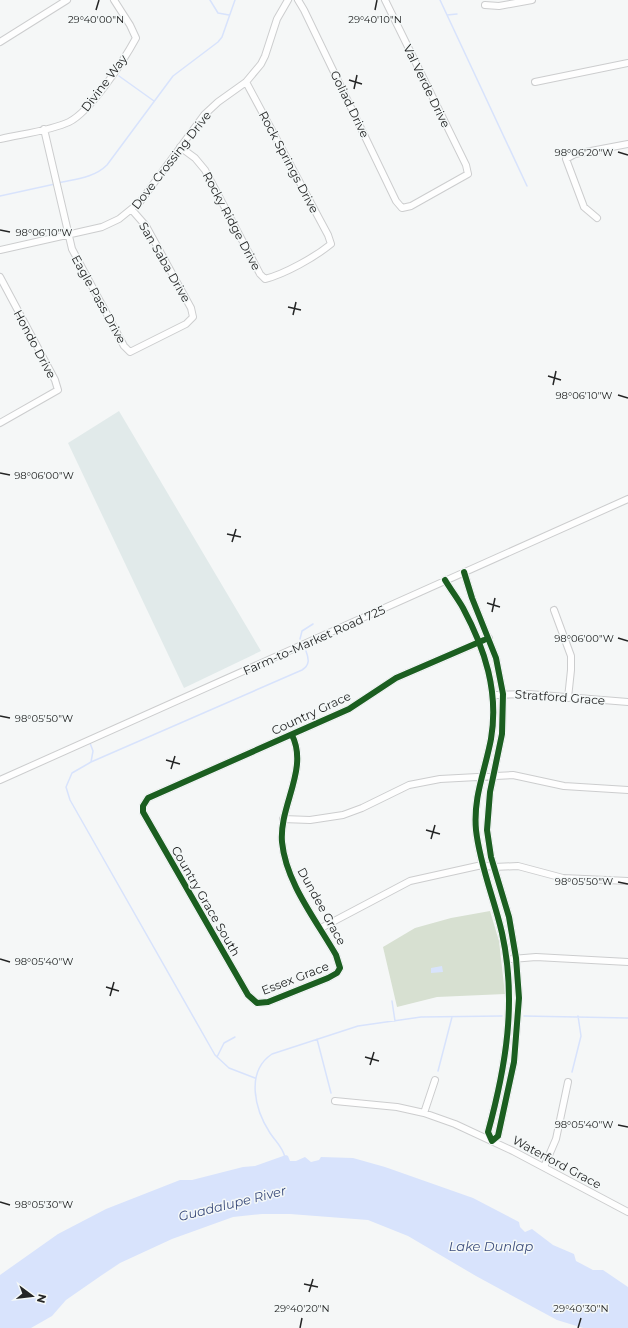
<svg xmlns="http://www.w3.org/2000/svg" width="628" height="1328" viewBox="0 0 628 1328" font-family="Montserrat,sans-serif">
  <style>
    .built { fill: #e1eaea }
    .green { fill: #d7e0d1 }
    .water { fill: #d8e3fc }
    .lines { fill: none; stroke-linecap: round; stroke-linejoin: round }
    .stream { stroke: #d8e3fc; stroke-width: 1.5 }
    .minor-casing { stroke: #cccdce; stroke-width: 8 }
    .minor { stroke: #fefefe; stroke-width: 6 }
    .cycleway-casing { stroke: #f4f8f8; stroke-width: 8 }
    .cycleway { stroke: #1b5e20; stroke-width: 6 }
    .ticks { fill: none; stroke: #242525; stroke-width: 1.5 }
    .labels { text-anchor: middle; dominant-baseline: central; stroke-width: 3; stroke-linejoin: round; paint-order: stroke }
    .street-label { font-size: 12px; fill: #242525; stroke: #f4f8f8 }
    .water-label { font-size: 13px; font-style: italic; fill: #3c4d7c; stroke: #f4f8f8 }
    .ticks-label { font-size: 10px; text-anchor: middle; fill: #242525; stroke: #f4f8f8; stroke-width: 3; stroke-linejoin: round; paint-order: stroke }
  </style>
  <rect width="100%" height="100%" fill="#f5f7f7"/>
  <path class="built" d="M119,411l142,240 -77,37 -116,-245z"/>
  <path class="green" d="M490,911l9,30 6,53 -68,3 -40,10 -14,-60 32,-19 36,-10z"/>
  <path class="water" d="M442,966l1,6 -12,1v-5z
    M286,1155l2,1 2,5h6l9,-4 6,5 8,-2 2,-3 32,1 32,9 88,31 46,24 1,5 5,5 7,-3 21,16 21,9 2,7 17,9h10l25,17v41h-45l-26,-8 -81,-44 -68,-40 -40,-16 -78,-6h-28l-29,3 -61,22 -52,24 -18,12 -36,25 -14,16 -21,12h-31v-53l58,-41 48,-25 74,-29h12l51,-13 12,-1z"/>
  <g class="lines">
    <path class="stream" d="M210,0l8,13 11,2
      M440,0l87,186
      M447,15l10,-1
      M119,76l35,25
      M58,183c17,-4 36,-5 49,-18l66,-89 45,-34 4,-5 13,-37
      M0,196l55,-12
      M300,639l2,-8 11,-7
      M90,743l3,8 -2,11
      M392,1001l3,20
      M524,1016l104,2
      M317,1039l14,54
      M217,1057l7,-14 11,-6
      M438,1071l14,-54
      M572,1072l9,-36 -3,-20
      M255,1078l-26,-10 -14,-13 -145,-255 -4,-13 6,-14 19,-11 211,-92c8,-5 7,-11 4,-19
      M285,1157c-3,-11 -9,-15 -15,-24 -15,-23 -25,-61 2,-79l86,-28 63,-9 81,-1"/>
    <g class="minor-casing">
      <path id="minor" d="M298,0l6,10 92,191 6,7 9,-2 57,-32 -2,-9 -81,-165
        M485,5l14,1 33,-6
        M0,42l67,-42
        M535,82l93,-19
        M44,129l28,120 52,97 6,6 56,-28 7,-7 -2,-9 -45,-82 -14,-16
        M0,139c21,-5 50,-8 69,-17 22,-11 55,-62 67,-84l-6,-13 -16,-25
        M180,147l15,11 10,12 55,104 5,5c20,-5 50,-22 66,-35l-3,-9 -82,-153
        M597,218l-13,-11 -18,-48 9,-5 53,-10
        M0,250l102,-23 17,-8 21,-17 64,-87 14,-13 28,-20 15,-18 4,-8 12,-37 11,-19
        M0,277l55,103 3,10 -58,33
        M445,580c6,10 13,19 18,28 22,41 36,84 28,131 -6,32 -18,58 -15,91 4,36 18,68 26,103 15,68 4,133 -14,199l4,9 6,-5 16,-74 5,-64 -3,-40 -7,-41 -18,-60 -4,-27 3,-38 12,-58 1,-40 -7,-36 -24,-60 -8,-26
        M554,610l17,46v14l-3,28
        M493,695l36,-1 99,8
        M292,735c17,34 -13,71 -10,107 4,41 34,78 54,113l4,13 -3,5 -9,5 -60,24 -11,1 -9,-8 -105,-183v-6l5,-8 201,-89 47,-31 93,-40
        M0,780l628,-281
        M283,819l27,1 33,-5 19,-7 47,-23 31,-6 73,-4 51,11 64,4
        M321,928l89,-47 72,-16 12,2 24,-1 45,12 65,3
        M512,959l24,-2 92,5
        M335,1101l62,6 27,6 31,11 58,27 115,61
        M424,1113l11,-33
        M544,1167l12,-28 12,-57"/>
    </g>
    <use href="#minor" class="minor"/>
    <g class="cycleway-casing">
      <path id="cycleway" d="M445,580c6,10 13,19 18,28 22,41 36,84 28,131 -6,32 -18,58 -15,91 4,36 18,68 26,103 15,68 4,133 -14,199l4,9 6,-5 16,-74 5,-64 -3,-40 -7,-41 -18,-60 -4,-27 3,-38 12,-58 1,-40 -7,-36 -24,-60 -8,-26
        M292,735c17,34 -13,71 -10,107 4,41 34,78 54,113l4,13 -3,5 -9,5 -60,24 -11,1 -9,-8 -105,-183v-6l5,-8 201,-89 47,-31 88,-38"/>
    </g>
    <use href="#cycleway" class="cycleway"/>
  </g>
  <path class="ticks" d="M96,10l3,-10M375,10l2,-10M349,80l13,4M354,89l3,-14M618,152l10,3M0,230l10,2M288,307l13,3M293,315l3,-13M548,376l13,4M553,385l3,-14M618,395l10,3M0,473l10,2M227,534l14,3M232,542l4,-13M487,603l13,4M492,612l3,-14M618,638l10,3M0,716l10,2M166,760l14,4M171,769l4,-13M426,830l14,4M431,839l4,-14M618,882l10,2M0,959l10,3M106,987l13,4M110,996l4,-14M365,1057l14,4M370,1065l4,-13M618,1125l10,2M0,1202l10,3M304,1284l14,3M309,1292l4,-13M300,1328l2,-10M578,1328l3,-10"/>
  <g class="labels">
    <g class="street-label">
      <text transform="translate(104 83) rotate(-53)">Divine Way</text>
      <text transform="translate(427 86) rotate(64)">Val Verde Drive</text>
      <text transform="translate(350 104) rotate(64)">Goliad Drive</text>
      <text transform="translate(171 160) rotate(-52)">Dove Crossing Drive</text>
      <text transform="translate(289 162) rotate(62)">Rock Springs Drive</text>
      <text transform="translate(232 221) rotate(62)">Rocky Ridge Drive</text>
      <text transform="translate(165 262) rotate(60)">San Saba Drive</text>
      <text transform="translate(99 299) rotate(61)">Eagle Pass Drive</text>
      <text transform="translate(35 344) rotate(62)">Hondo Drive</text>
      <text transform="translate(314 640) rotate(-24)">Farm-to-Market Road 725</text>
      <text transform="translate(560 697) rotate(4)">Stratford Grace</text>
      <text transform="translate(311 713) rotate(-25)">Country Grace</text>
      <text transform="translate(206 901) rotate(60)">Country Grace South</text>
      <text transform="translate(322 906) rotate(61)">Dundee Grace</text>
      <text transform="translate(295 978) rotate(-21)">Essex Grace</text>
      <text transform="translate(557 1162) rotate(28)">Waterford Grace</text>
    </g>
    <g class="water-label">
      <text transform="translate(232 1203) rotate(-14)">Guadalupe River</text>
      <text x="491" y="1246">Lake Dunlap</text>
    </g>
  </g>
  <g class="ticks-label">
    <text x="96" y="23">29°40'00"N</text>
    <text x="375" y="23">29°40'10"N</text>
    <text x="584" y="156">98°06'20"W</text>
    <text x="44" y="236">98°06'10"W</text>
    <text x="584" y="399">98°06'10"W</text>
    <text x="44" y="479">98°06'00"W</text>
    <text x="584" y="642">98°06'00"W</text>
    <text x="44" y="722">98°05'50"W</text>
    <text x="584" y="885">98°05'50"W</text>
    <text x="44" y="965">98°05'40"W</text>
    <text x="584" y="1128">98°05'40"W</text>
    <text x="44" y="1208">98°05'30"W</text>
    <text x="302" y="1312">29°40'20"N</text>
    <text x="581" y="1312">29°40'30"N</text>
  </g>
  <g transform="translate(32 1296) rotate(105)" stroke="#f4f8f8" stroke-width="3" paint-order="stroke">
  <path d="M0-3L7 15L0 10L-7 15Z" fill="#242525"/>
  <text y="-6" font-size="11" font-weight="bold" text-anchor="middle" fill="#242525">N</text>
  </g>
</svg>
